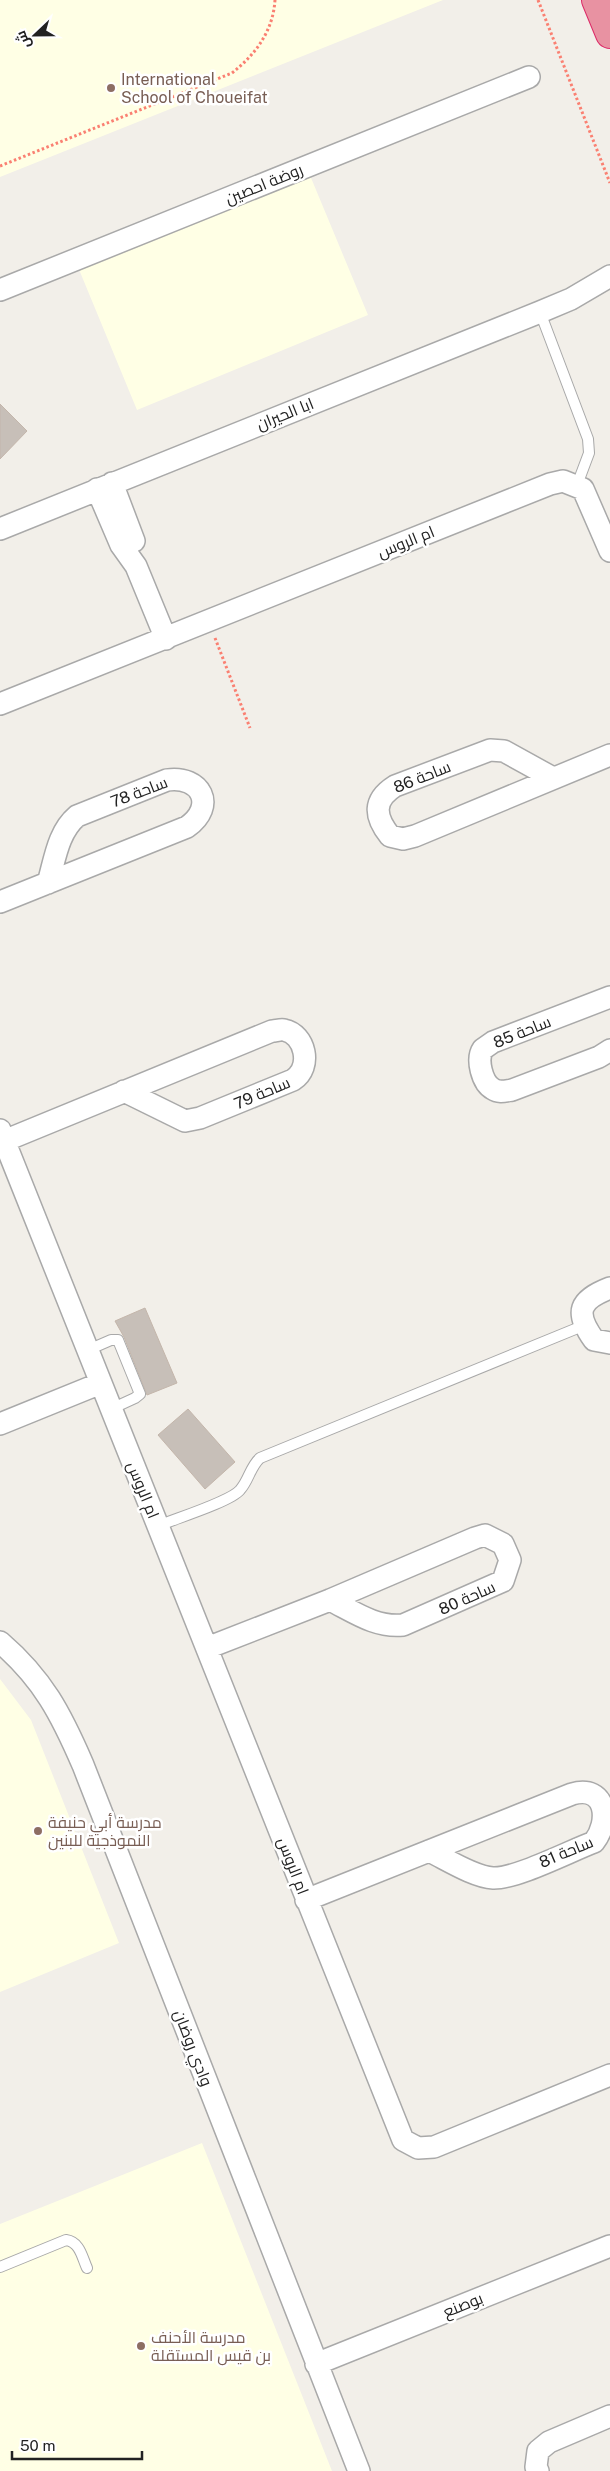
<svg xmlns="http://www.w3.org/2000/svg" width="610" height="2471" viewBox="0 0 610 2471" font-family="'Public Sans',Cairo,sans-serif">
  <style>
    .education { fill: #ffffe5 }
    .building { fill: #c7bfb8; stroke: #c4b6ab }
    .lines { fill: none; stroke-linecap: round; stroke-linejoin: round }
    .lane-casing { stroke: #a9a9a9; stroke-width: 12 }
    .street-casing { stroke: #a9a9a9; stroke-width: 24 }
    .highway-casing { stroke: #dc2a67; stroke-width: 30 }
    .path { stroke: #fa8072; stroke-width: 3; stroke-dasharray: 2.5 2.5; stroke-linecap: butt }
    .lane { stroke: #fff; stroke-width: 10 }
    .street { stroke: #fff; stroke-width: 21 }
    .highway { stroke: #e892a2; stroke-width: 28 }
    .education-dot { fill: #8d6e63; stroke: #fff; stroke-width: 2 }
    .labels { text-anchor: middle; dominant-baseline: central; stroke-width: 5; stroke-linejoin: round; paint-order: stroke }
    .education-label { font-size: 16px; fill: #785e54; stroke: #fff; text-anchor: start }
    .street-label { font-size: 16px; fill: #222; stroke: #fff }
  </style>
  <rect width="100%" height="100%" fill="#f2efe9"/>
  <path class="education" d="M0,0h443l-443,177z
    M309,173l59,142 -231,95 -59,-143z
    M0,1679l31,41 88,223 -119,49z
    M202,2143l130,328h-332v-247z"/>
  <path class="building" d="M0,404l27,27 -27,28z
    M145,1308l32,75 -30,12 -23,-58 -9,-16z
    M188,1409l47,53 -30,27 -47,-54z"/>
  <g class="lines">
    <g class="lane-casing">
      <path id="lane" d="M540,312l48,127 1,14 -12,32
        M88,1350l23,-10h7l22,54 -5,4 -24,11
        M158,1526c16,-7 72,-24 82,-36 9,-10 10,-23 20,-32l325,-133
        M0,2267l66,-27c14,2 16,17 21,28"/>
    </g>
    <g class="street-casing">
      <path id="street" d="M0,290l529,-213
        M112,483l22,58
        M97,489l24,56 15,21 30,73
        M0,529l540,-217 31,-13 39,-23
        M0,704l550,-220 13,-3 20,8 27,62
        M553,778l-49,-27 -14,-1 -95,36c-22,14 -21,30 -5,50l13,3 12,-3 195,-81
        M0,902l187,-75c30,-21 14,-52 -20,-47l-90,36c-19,16 -22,43 -29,67
        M610,997l-117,45 -10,7c-7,10 -1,34 10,40 6,4 12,2 19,1l87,-33 11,-7
        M0,1130l403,1010 15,8 16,-1 176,-72
        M4,1141l268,-110c4,0 9,-2 12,-1 21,4 29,37 9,50l-93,38 -15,3 -61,-30
        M610,1288c-31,12 -36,24 -16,52l16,3
        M0,1424l101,-41
        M0,1642c43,37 61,72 83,123l276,706
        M207,1648l123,-48 145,-62 10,-3 18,9 7,16 -7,21 -100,44c-27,3 -49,-13 -73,-25
        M306,1900l266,-106c35,-10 38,28 22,48 -24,9 -78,37 -101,36 -19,-1 -47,-19 -64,-27
        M316,2364l294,-118
        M538,2471l-2,-4 2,-16 11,-9 61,-26"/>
    </g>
    <g class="highway-casing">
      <path id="highway" d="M596,0l14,34"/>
    </g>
    <path class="path" d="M538,0l72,183
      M0,166l232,-93c24,-19 41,-42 43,-73
      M215,638l35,90"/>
    <use href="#lane" class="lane"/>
    <use href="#street" class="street"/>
    <use href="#highway" class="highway"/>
  </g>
  <g class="education-dot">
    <circle cx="111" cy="88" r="5"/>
    <circle cx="38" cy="1831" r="5"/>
    <circle cx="141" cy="2346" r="5"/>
  </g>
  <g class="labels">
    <g class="education-label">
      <text x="121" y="79">International<tspan x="121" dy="18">School of Choueifat</tspan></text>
      <text x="48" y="1822">مدرسة أبي حنيفة<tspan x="48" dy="18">النموذجية للبنين</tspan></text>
      <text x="151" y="2337">مدرسة الأحنف<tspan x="151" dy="18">بن قيس المستقلة</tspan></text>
    </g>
    <g class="street-label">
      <text transform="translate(264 184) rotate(-22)">روضة احصين</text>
      <text transform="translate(285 414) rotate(-22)">ابا الحيران</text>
      <text transform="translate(406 542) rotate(-22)">ام الروس</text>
      <text transform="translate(422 777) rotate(-22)">ساحة 86</text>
      <text transform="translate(139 792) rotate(-21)">ساحة 78</text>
      <text transform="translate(522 1032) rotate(-22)">ساحة 85</text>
      <text transform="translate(262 1093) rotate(-23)">ساحة 79</text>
      <text transform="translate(143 1490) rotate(68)">ام الروس</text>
      <text transform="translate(467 1598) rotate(-24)">ساحة 80</text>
      <text transform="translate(566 1852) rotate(-23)">ساحة 81</text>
      <text transform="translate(293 1866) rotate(69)">ام الروس</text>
      <text transform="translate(193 2048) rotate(69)">وادي روضان</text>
      <text transform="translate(463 2305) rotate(-22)">بوصنع</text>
    </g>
  </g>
  <g transform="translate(35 35) rotate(248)" stroke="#ffffff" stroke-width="4" paint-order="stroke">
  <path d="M0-4L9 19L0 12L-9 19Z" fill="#222222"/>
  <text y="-8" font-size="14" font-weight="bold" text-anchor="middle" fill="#222222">ش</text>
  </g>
  <path d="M12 2451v8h130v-8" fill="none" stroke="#222222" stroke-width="2.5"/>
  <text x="20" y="2451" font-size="15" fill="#222222" stroke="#ffffff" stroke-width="4" paint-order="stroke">50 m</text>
</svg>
